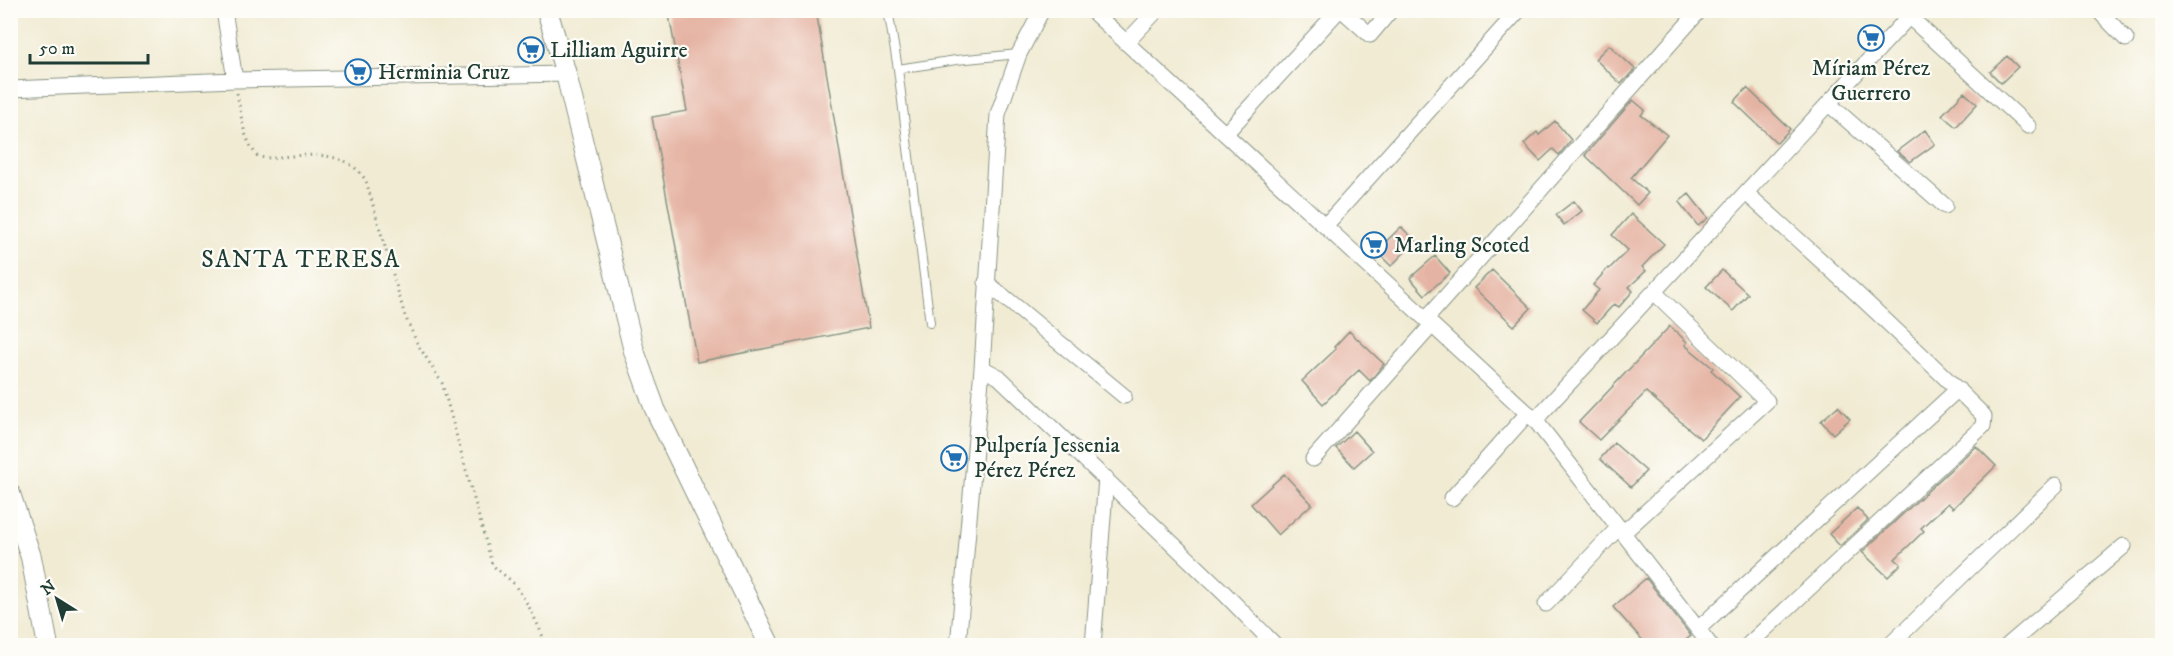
<svg xmlns="http://www.w3.org/2000/svg" width="2173" height="656" viewBox="0 0 2173 656" font-family="'IM FELL DW Pica',serif">
  <style>
    .building { fill: #e5b3a3 }
    .lines { fill: none; stroke-linecap: round; stroke-linejoin: round }
    .service-casing { stroke: #889484; stroke-width: 10 }
    .minor-casing { stroke: #889484; stroke-width: 17 }
    .tertiary-casing { stroke: #889484; stroke-width: 22 }
    .path { stroke: #889484; stroke-width: 3; stroke-dasharray: 1.5 4.5; stroke-linecap: butt }
    .service { stroke: #fff; stroke-width: 8 }
    .minor { stroke: #fff; stroke-width: 15 }
    .tertiary { stroke: #fff; stroke-width: 20 }
    .labels { text-anchor: middle; dominant-baseline: central; stroke-width: 4.5; stroke-linejoin: round; paint-order: stroke }
    .poi-label { font-size: 22px; fill: #1f3d34; stroke: #fdfcf7; text-anchor: start }
    .neighbourhood-label { font-size: 24px; letter-spacing: 1.5px; fill: #1f3d34; stroke: #fdfcf7 }
  </style>
  <rect width="100%" height="100%" fill="#fdfcf7"/>
  <filter id="ink" filterUnits="userSpaceOnUse"><feTurbulence type="fractalNoise" baseFrequency=".0167" numOctaves="2"/><feDisplacementMap in="SourceGraphic" scale="12" xChannelSelector="R" yChannelSelector="G"/><feConvolveMatrix kernelMatrix="1 2 1 2 8 2 1 2 1" color-interpolation-filters="sRGB"/></filter>
  <filter id="wash" filterUnits="userSpaceOnUse"><feTurbulence type="fractalNoise" baseFrequency=".008" numOctaves="4" result="noise"/><feDisplacementMap in="SourceGraphic" scale="24" xChannelSelector="R" yChannelSelector="G"/><feGaussianBlur stdDeviation="1.35" result="paint"/><feColorMatrix in="noise" values="0 0 0 0 0 0 0 0 0 0 0 0 0 0 0 0 0 1.4 0 .05"/><feComposite in="paint" operator="in"/></filter>
  <g filter="url(#wash)">
    <rect width="100%" height="100%" fill="#f1ebd3"/>
    <g id="blocks">
      <path class="building" d="M668,10h148l53,318 -172,34 -45,-245 35,-6z
        M1609,45l26,24 -14,15 -26,-25z
        M2007,56l11,11 -17,16 -11,-11z
        M1747,88l43,41 -13,14 -43,-41z
        M1964,92l13,12 -21,23 -14,-12z
        M1633,100l12,10 -4,5 26,20 -36,43 17,15 -11,12 -52,-50z
        M1555,121l16,19 -12,15 -6,-6 -13,12 -16,-17 13,-12 2,3z
        M1925,130l10,14 -25,18 -13,-11z
        M1689,194l19,24 -10,8 -19,-24z
        M1574,201l8,10 -18,14 -8,-10z
        M1631,214l33,30 -22,23 4,4 -17,16 4,4 -14,16 -5,-3 -17,19 -15,-13 17,-20 -6,-5 15,-17 1,1 19,-19 -16,-15z
        M1401,227l15,14 -25,25 -15,-15z
        M1435,256l15,17 -25,22 -15,-17z
        M1492,270l39,38 -17,18 -40,-38z
        M1722,270l26,24 -15,17 -27,-24z
        M1670,326l17,16 -2,3 28,23 -2,2 29,27 -39,42 -55,-47 -47,48 -20,-18z
        M1349,331l35,33 -14,17 -11,-11 -36,34 -21,-23 34,-32 -2,-2z
        M1838,406l12,13 -17,15 -12,-13z
        M1354,431l18,20 -18,16 -18,-19z
        M1614,443l32,28 -15,16 -31,-28z
        M1976,446l20,20 -43,42 -5,-5 -27,25 3,3 -29,28 6,5 -13,13 -26,-25z
        M1284,474l28,30 -34,31 -27,-31z
        M1857,508l11,12 -28,26 -11,-12z
        M1646,578l45,58 -12,9h-32l-34,-38z"/>
    </g>
  </g>
  <g filter="url(#ink)">
    <use href="#blocks" fill-opacity="0" stroke="#889484" stroke-width="1.5"/>
    <g class="lines">
      <g class="service-casing">
        <path id="service" d="M888,10l10,59
          M930,323l-32,-254 58,-9 63,-6"/>
      </g>
      <g class="minor-casing">
        <path id="minor" d="M224,10l11,70
          M1091,10l444,410 176,226
          M1342,10l28,25 21,-25
          M1902,10l126,116
          M2098,10l28,29
          M1126,43l31,-33
          M10,89l225,-9 331,-6
          M1829,104l116,102
          M1225,134l114,-124
          M1746,193c81,72 161,146 238,223l-1,10 -236,220
          M1325,226l194,-216
          M986,282l138,114
          M1426,319l274,-309
          M982,368l17,9 225,216 52,53
          M1535,420l380,-410
          M1313,459l119,-134
          M1452,498l76,-85
          M1623,533l144,-132 -113,-109
          M1546,604l73,-77
          M1698,629l260,-240
          M958,646l24,-278 16,-254 21,-60 23,-44
          M1093,646l13,-168
          M1889,646l167,-161
          M2007,646l117,-100"/>
      </g>
      <g class="tertiary-casing">
        <path id="tertiary" d="M547,10l19,64 68,277 21,58 115,237
          M10,494l21,63 17,89"/>
      </g>
      <path class="path" d="M237,93c5,25 5,44 21,64l9,1c35,-2 78,-12 99,23l39,135 12,27 25,40 50,181c6,8 15,12 21,19 16,20 24,40 34,63"/>
      <use href="#service" class="service"/>
      <use href="#minor" class="minor"/>
      <use href="#tertiary" class="tertiary"/>
    </g>
  </g>
  <defs>
    <g id="supermarket-ring" transform="scale(1.35)"><circle r="9.5" fill="#fdfcf7" stroke="#1f6fb2" stroke-width="1.5"/><path d="M-6-5.5h2.5l.6 2H6L4.5 2H-2.5L-4.4-4H-6ZM-1.5 3.2a1.3 1.3 0 1 0 .1 0ZM3 3.2a1.3 1.3 0 1 0 .1 0Z" fill="#1f6fb2"/></g>
  </defs>
  <g fill-rule="evenodd">
    <use href="#supermarket-ring" x="1871" y="38"/>
    <use href="#supermarket-ring" x="531" y="50"/>
    <use href="#supermarket-ring" x="358" y="72"/>
    <use href="#supermarket-ring" x="1374" y="245"/>
    <use href="#supermarket-ring" x="954" y="458"/>
  </g>
  <g class="labels">
    <g class="poi-label">
      <text x="550" y="50">Lilliam Aguirre</text>
      <text x="1871" y="68" text-anchor="middle">Míriam Pérez<tspan x="1871" dy="25">Guerrero</tspan></text>
      <text x="378" y="72">Herminia Cruz</text>
      <text x="1394" y="245">Marling Scoted</text>
      <text x="974" y="445">Pulpería Jessenia<tspan x="974" dy="25">Pérez Pérez</tspan></text>
    </g>
    <g class="neighbourhood-label">
      <text x="301" y="260">SANTA TERESA</text>
    </g>
  </g>
  <rect width="2173" height="656" fill="none" stroke="#fdfcf7" stroke-width="36"/>
  <g transform="translate(57 599) rotate(323)" stroke="#fdfcf7" stroke-width="4.5" paint-order="stroke">
  <path d="M0-4.5L10 22L0 15L-10 22Z" fill="#1f3d34"/>
  <text y="-9" font-size="16" font-weight="bold" text-anchor="middle" fill="#1f3d34">N</text>
  </g>
  <path d="M30 54v9h118v-9" fill="none" stroke="#1f3d34" stroke-width="3"/>
  <text x="39" y="54" font-size="18" fill="#1f3d34" stroke="#fdfcf7" stroke-width="4.5" paint-order="stroke">50 m</text>
</svg>
